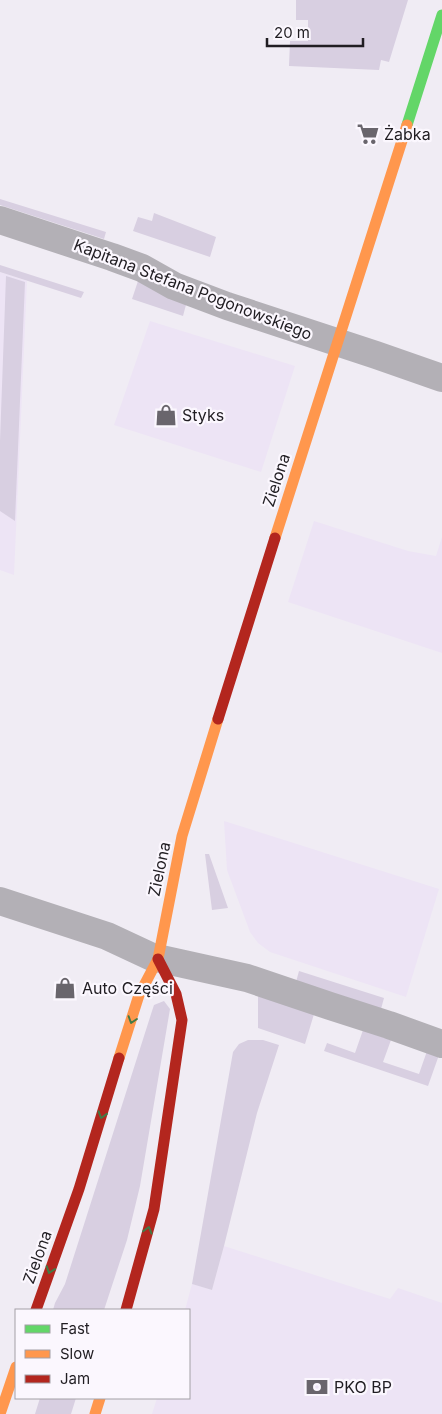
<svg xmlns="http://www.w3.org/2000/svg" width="442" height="1414" viewBox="0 0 442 1414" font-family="Inter,sans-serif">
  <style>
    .built { fill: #ede4f5 }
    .green { fill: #d8cfe1 }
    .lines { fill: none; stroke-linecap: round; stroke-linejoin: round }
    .street { stroke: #b3b0b6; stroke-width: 28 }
    .fast { stroke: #63d668; stroke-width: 11 }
    .slow { stroke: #ff974d; stroke-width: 11 }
    .jam { stroke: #b3261e; stroke-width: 11 }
    .oneway { stroke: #427a45 }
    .labels { text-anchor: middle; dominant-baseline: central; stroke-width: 4.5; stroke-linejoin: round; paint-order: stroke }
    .poi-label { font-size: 16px; fill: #201d22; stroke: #fbf7fe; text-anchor: start }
    .street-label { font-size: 16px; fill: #201d22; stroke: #fbf7fe }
  </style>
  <rect width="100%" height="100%" fill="#f0ecf4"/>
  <path class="built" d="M0,272l27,9 -13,294 -14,-5z
    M150,321l145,45 -34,106 -147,-47z
    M314,521l94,30 28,5 6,-19v116l-154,-51z
    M224,821l215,68 -33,108 -136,-45 -12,-9 -8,-11 -23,-62z
    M224,1246l166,53 8,-11 44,15v111h-290l5,-16h32v-88h-4l7,-26 20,6z"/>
  <path class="green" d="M296,0h112l-19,62 -8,-2 -2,10 -90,-4 1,-25h18v-21h-12z
    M0,199l106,33 -2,7 -104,-34z
    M154,213l62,24 -6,20 -77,-26 5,-14 14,4z
    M0,265l84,27 -3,6 -81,-26z
    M6,276l19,6 -10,239 -15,-10v-70z
    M139,278l48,23 -4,15 -51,-17z
    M205,854h4l19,54 -16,2z
    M299,971l85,27 -3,11 -85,-27z
    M258,996l56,18 -9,30 -47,-16z
    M164,1001l6,8 -30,177 -13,54 -23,70h-51l2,-7 10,-19 87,-273 2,-6z
    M363,1030l28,10 -8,22 36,12 8,-23 12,4 -11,31 -104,-35 3,-8 28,10z
    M248,1040h15l16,5 -22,68 -33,133 -12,44 -20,-6 41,-232 6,-8z
    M40,1398h36l-5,16h-36z"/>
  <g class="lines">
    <path class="street" d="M0,220l112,37 30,11 32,18 53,20 149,49 66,23
      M0,901l107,35 45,21 95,21 83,28 59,19 53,19"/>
    <path class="fast" d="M407,125l35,-110"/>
    <path class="slow" d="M275,538l132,-413
      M119,1058l20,-63 19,-36 24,-123 36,-117
      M0,1414l16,-47
      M95,1414l5,-16"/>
    <path class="jam" d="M218,719l57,-181
      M36,1310l43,-121 40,-131
      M126,1310l28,-101 28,-189 -6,-26 -18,-35"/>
  </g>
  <defs><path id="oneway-chevron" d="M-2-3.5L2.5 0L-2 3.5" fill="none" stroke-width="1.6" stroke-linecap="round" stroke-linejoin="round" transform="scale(1.25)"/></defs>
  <g class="oneway">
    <use href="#oneway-chevron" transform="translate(132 1020) rotate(108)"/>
    <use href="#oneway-chevron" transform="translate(102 1115) rotate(107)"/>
    <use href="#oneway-chevron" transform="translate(148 1230) rotate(-75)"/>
    <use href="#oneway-chevron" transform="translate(50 1270) rotate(110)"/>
  </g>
  <defs>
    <g id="supermarket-bare" transform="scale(1.725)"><path d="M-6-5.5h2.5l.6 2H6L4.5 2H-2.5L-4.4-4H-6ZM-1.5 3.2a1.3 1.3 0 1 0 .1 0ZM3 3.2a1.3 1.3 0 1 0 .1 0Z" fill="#69656c" stroke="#fbf7fe" stroke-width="2.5" paint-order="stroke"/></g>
    <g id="shop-bare" transform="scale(1.725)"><path d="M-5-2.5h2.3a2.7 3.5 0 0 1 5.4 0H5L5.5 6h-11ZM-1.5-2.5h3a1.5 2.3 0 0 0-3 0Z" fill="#69656c" stroke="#fbf7fe" stroke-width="2.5" paint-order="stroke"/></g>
    <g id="bank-bare" transform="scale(1.725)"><path d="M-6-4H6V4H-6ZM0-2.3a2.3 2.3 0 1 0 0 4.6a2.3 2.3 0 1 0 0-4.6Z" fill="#69656c" stroke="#fbf7fe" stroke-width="2.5" paint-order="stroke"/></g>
  </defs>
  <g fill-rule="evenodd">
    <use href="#supermarket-bare" x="368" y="134"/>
    <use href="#shop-bare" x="166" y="415"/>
    <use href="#shop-bare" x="65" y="988"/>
    <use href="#bank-bare" x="317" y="1387"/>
  </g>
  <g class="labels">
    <g class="poi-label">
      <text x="384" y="134">Żabka</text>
      <text x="182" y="415">Styks</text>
      <text x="82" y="988">Auto Części</text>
      <text x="334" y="1387">PKO BP</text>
    </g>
    <g class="street-label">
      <text transform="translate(193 289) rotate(21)">Kapitana Stefana Pogonowskiego</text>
      <text transform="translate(276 480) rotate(-72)">Zielona</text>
      <text transform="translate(159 869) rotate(-78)">Zielona</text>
      <text transform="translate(37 1257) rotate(-70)">Zielona</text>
    </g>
  </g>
  <rect x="15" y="1309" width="175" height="90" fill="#fbf7fe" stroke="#a3a0a6"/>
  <rect x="25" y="1325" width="25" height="8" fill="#63d668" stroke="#a3a0a6"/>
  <text x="60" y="1334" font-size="15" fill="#201d22">Fast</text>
  <rect x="25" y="1350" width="25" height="8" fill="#ff974d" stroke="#a3a0a6"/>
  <text x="60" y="1359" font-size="15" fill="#201d22">Slow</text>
  <rect x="25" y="1375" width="25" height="8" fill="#b3261e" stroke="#a3a0a6"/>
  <text x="60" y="1384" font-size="15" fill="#201d22">Jam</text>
  <path d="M267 38v8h96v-8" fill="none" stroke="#201d22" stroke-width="2.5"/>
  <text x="274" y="38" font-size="15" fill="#201d22" stroke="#fbf7fe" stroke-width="4" paint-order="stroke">20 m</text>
</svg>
